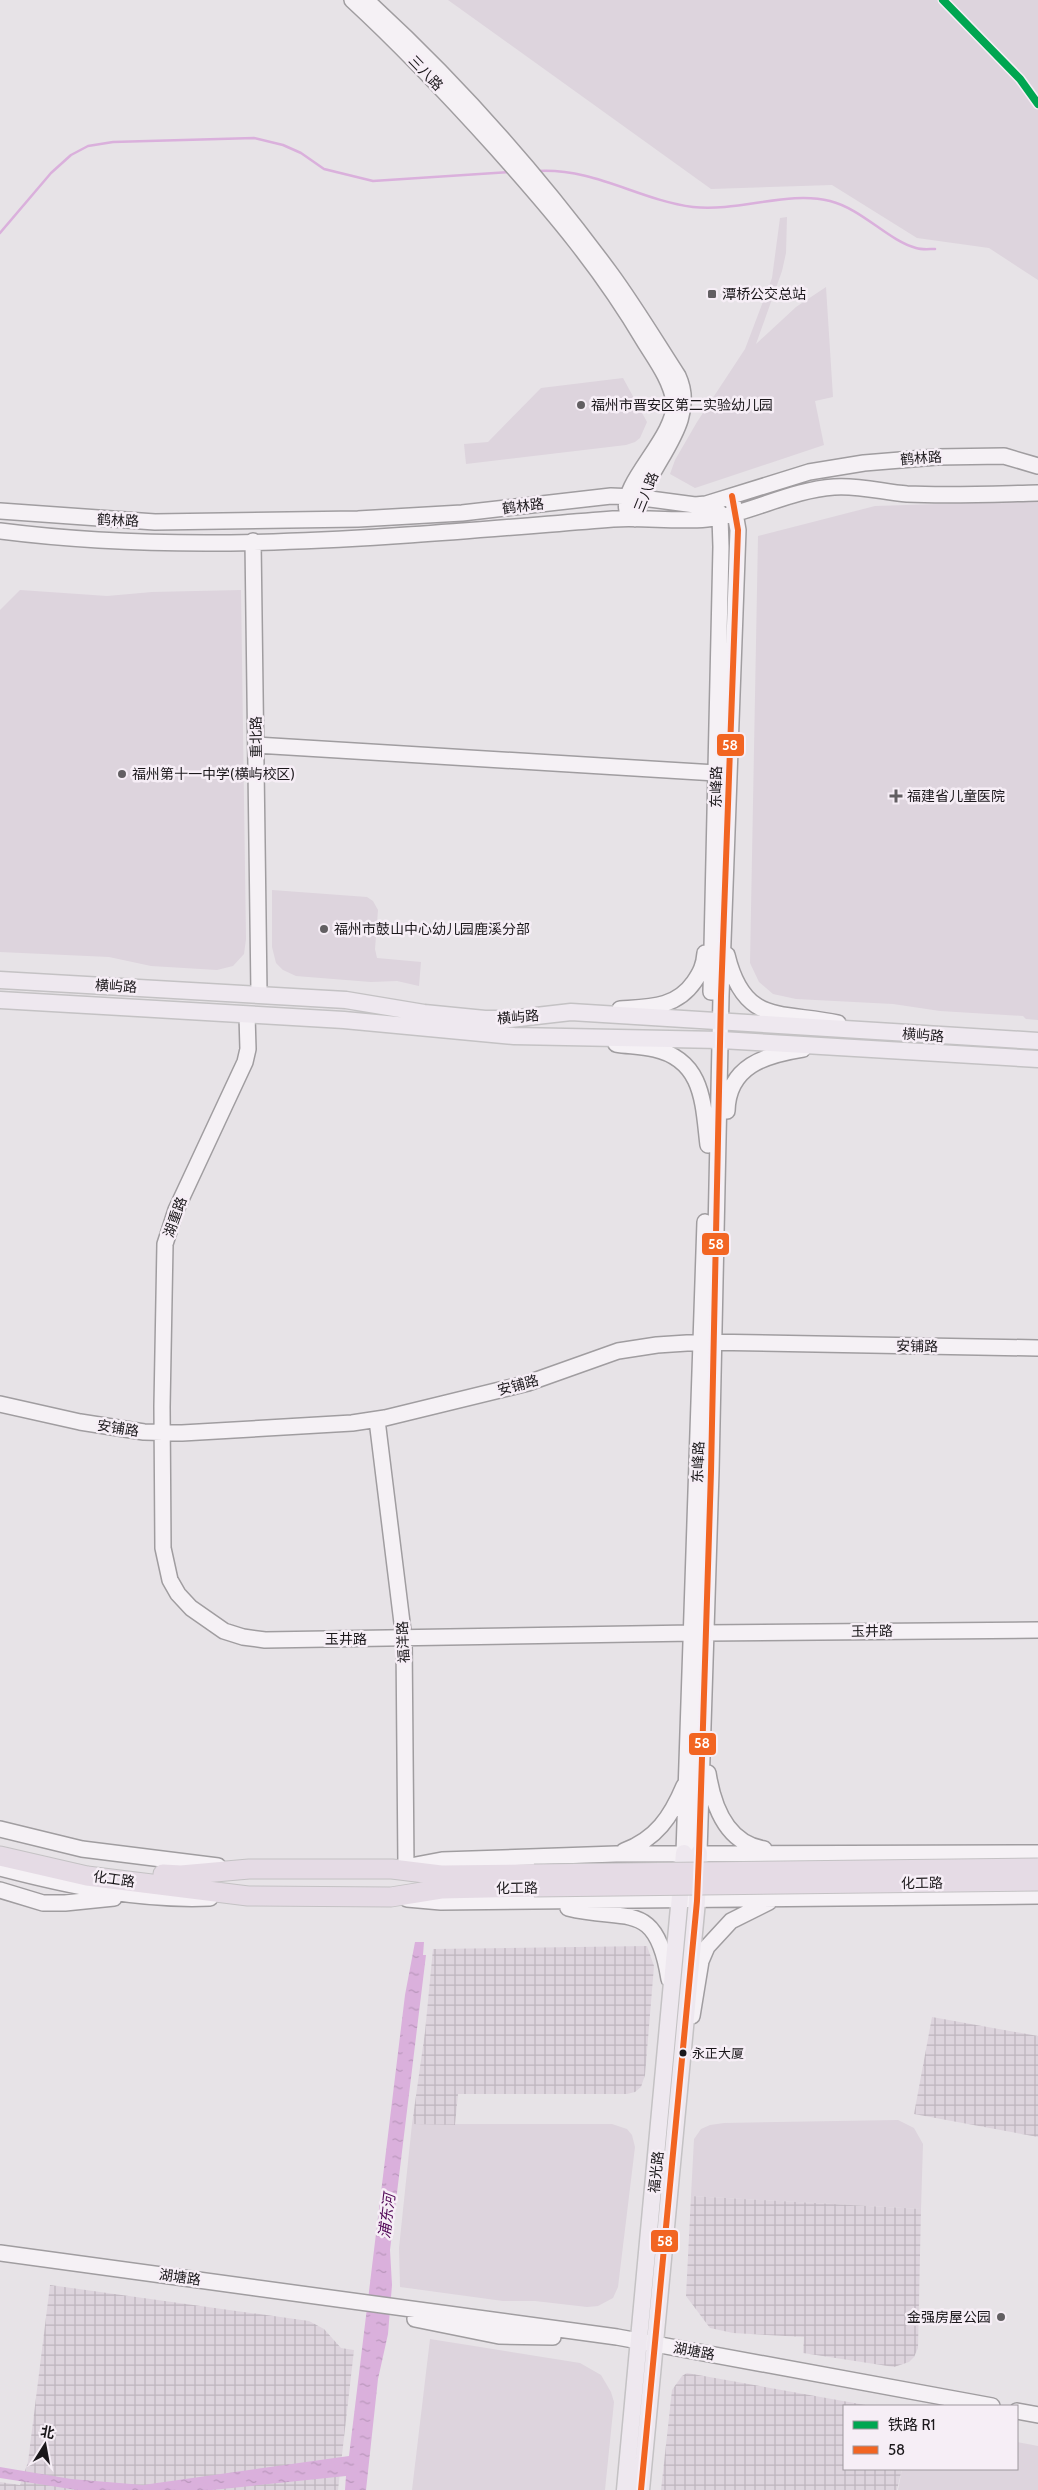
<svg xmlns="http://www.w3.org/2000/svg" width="1038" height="2490" viewBox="0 0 1038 2490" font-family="Cabin,'Noto Sans SC',sans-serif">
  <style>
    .built { fill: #ddd4dd }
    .industrial { fill: url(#industrial-grid) }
    .water { fill: url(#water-ripples) }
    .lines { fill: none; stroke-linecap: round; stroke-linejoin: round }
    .stream { stroke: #dab0dc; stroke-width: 2.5 }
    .secondary-casing { stroke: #a09da0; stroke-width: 18 }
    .primary-casing { stroke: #c4c2c4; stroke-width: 19 }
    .highway-casing { stroke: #c4c2c4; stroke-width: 21 }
    .secondary { stroke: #f5f1f5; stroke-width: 15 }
    .primary { stroke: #eee8ef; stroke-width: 16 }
    .highway { stroke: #e5dbe5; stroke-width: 19 }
    .highway-bridge-casing { stroke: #c4c2c4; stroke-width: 21; stroke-linecap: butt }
    .highway-bridge { stroke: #e5dbe5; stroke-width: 19 }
    .bus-1-casing { stroke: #f6eef6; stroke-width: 10 }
    .bus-1 { stroke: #f26522; stroke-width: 6 }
    .rail-1-casing { stroke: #f6eef6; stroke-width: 11 }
    .rail-1 { stroke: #00a651; stroke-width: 8 }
    .poi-dot { fill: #625f62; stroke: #f6eef6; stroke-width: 2 }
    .bus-dot { fill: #1b181b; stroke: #f6eef6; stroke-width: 2 }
    .labels { text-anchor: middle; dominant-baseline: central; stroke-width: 5; stroke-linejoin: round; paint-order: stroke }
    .bus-label { font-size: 13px; fill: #1b181b; stroke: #f6eef6; text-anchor: start }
    .street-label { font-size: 14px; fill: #1b181b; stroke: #f6eef6 }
    .poi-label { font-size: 14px; fill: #1b181b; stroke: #f6eef6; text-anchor: start }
    .water-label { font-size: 15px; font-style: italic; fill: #500655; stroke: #f6eef6 }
    .line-badge { stroke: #f6eef6; stroke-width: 2 }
    .badge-label { font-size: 14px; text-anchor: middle; font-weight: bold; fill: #fff }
  </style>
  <defs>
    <pattern id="industrial-grid" width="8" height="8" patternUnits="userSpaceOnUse" patternTransform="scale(1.25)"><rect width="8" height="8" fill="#ddd4dd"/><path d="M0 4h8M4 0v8" fill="none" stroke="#bdb5bd"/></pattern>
    <pattern id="water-ripples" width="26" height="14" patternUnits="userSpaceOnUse" patternTransform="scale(1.25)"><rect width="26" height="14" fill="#dab0dc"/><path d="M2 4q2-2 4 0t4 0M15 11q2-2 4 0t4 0" fill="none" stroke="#ba97bc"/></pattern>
  </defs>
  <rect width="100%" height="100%" fill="#e7e3e7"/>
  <path class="built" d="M448,0h590v280l-49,-32 -72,-10 -85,-53 -121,4z
    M787,217l-1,36 -4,18 -26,73 40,-37 30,-20 7,110 -18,4 9,44 -129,43 -25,-14 5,-14 22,-38 48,-73 27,-71 8,-60z
    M623,378l24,44 -7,16 -5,4 -9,3 -160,19 -2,-20 24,-2 53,-54z
    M1038,501v519l-12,-1 -3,-3 -83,-5 -47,-7 -97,-5 -23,-5 -14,-12 -9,-19 8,-427 117,-30z
    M20,590l87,6 45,-4 89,-2 5,349 -2,15 -11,12 -16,4 -66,-4 -42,-9 -109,-5v-342z
    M272,890l95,7 6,4 5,9 -3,39 2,9 44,4 -2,24 -22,-5 -26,1 -75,-6 -13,-6 -7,-7 -4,-16z
    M898,2120l16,8 9,16 -2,65 -230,-13 3,-57 7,-10 9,-4 14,-2z
    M412,2124h200l15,5 5,6 3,12 -17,140 -5,11 -15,8 -11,1 -52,-6h-32l-103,-14 -1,-39z
    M430,2339l150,24 21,12 10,17 3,10 -9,88h-193z
    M1017,2442l21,4v44h-140l4,-21h115z"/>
  <path class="industrial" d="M647,1946l7,20 -9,109 -4,12 -6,5 -8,2h-169l-3,31 -43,-1 13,-92 8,-83z
    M932,2017l106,19v101l-124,-23z
    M691,2196l230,13 -3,139 -4,9 -5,5 -15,5 -91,-14 1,-16 -71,-4 -23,-5 -24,-32z
    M50,2285l259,36 15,8 17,19 13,2 -16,140h-338v-8l20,3 8,-23z
    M687,2373l184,33h-27v63h58l-5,21h-236l11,-100 10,-14z"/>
  <path class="water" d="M415,1942h9l-1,13h3l-36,295 2,35 -4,49 -10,45 -12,111h-21l1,-14 -134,14h-135l-77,-12v-11l71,12 72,6 206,-29 56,-461z"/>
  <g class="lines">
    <path class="stream" d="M538,171c57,-3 101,29 155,36 46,5 96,-17 137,-6 32,8 59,40 86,47 6,2 13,1 19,1
      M0,233l51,-60 20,-18 17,-9 25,-4 141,-4 29,7 18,8 23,16 49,12 137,-9"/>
    <g class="secondary-casing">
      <path id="secondary" d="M352,0c51,47 99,98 145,149 56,63 104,119 147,192 11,18 27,39 30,61 3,34 -54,81 -47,108l8,9c4,-13 7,-25 13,-37 16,-33 48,-67 30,-106 -22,-34 -43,-69 -67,-102 -72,-98 -155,-192 -245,-274
        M0,511l155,11 203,-3 104,-6 149,-17 24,1 60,8 11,-1 103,-32 55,-9 73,-6 67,-1 34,10
        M0,531c203,26 410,4 613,-12 31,-2 63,3 94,0 43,-5 83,-29 127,-32 24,-2 49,5 73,7 44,2 87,0 131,-1
        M253,541l6,452
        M256,745l460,28
        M727,955c17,70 53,56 111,68
        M711,992l10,-445 -1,-30 -5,-15
        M620,1009c29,-2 56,-1 74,-27 7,-10 10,-17 11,-29
        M247,1015l1,34 -3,13 -69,148 -11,34 -3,163 1,141 7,32 8,14 13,14 33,23 19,6 22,3 428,-7
        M616,1044c12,2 26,2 38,5 50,11 49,55 54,96
        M727,1111c1,-45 38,-56 76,-62
        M0,1404l80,18 64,10 38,1 170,-10 33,-5 143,-35 90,-32 39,-6 45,-3 336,6
        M377,1420l27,219 2,228
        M705,1633l333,-3
        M708,1773c5,32 18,70 56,76
        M0,1829l82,20 136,17
        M624,1851c32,-12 47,-34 60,-65
        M684,1853l21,-631
        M699,1853l12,-382 10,-475 17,-466 -6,-34
        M405,1867l37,-7 174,-6 422,-1
        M0,1868c69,18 139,33 210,30
        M0,1890l43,13h22l49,-5
        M407,1899l34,3 597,-6
        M568,1908c59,15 88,-10 101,71
        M692,2016l9,-55 6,-14 24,-26 38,-19
        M0,2253l617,84 375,69
        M415,2319l84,17 54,1
        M1017,2411l21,4"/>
    </g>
    <g class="primary-casing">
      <path id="primary" d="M0,980l346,20 78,13 61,6h25l61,-7 467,29
        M0,1000l344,20 170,16 207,4 317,19
        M625,2490l59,-637
        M641,2490l56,-589 2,-48"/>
    </g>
    <g class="highway-casing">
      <path id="highway" d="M0,1856l87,20 161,20 143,1 50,-8 93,-2
        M163,1874l18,1 68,-6h143l49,6 93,-1"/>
    </g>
    <use href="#secondary" class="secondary"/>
    <use href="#primary" class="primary"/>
    <use href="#highway" class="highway"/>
    <g class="highway-bridge-casing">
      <path id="highway-bridge" d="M534,1874l504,-6
        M534,1887l504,-6"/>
    </g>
    <use href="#highway-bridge" class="highway-bridge"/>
    <g class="bus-1-casing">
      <path id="bus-1" d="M641,2490l56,-589 2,-48 12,-382 10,-475 17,-466 -6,-34"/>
    </g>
    <use href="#bus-1" class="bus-1"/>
    <g class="rail-1-casing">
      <path id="rail-1" d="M943,0l77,79 18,25"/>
    </g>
    <use href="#rail-1" class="rail-1"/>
  </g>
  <g class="poi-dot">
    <rect x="707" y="289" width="10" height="10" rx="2.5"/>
    <circle cx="581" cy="405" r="5"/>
    <circle cx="122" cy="774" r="5"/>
    <path d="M893.5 788.5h5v5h5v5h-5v5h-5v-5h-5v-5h5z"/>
    <circle cx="324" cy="929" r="5"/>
    <circle cx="1001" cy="2317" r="5"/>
  </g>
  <circle class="bus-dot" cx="683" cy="2053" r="4.5"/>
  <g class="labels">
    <g class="bus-label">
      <text x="692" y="2053">永正大厦</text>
    </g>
    <g class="street-label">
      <text transform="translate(426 73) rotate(46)">三八路</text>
      <text transform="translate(921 458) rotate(-4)">鹤林路</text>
      <text transform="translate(646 492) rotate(-68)">三八路</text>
      <text transform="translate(523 506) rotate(-7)">鹤林路</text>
      <text transform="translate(118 520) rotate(3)">鹤林路</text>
      <text transform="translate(256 737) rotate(-91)">重北路</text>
      <text transform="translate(716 787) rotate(-89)">东峰路</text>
      <text transform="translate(116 986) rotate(3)">横屿路</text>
      <text transform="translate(518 1017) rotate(-5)">横屿路</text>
      <text transform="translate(923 1035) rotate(4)">横屿路</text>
      <text transform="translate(175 1217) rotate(-70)">湖重路</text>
      <text transform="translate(917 1346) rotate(1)">安铺路</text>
      <text transform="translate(518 1385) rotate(-15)">安铺路</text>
      <text transform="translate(118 1428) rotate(9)">安铺路</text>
      <text transform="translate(698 1462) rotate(-88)">东峰路</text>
      <text transform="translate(872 1631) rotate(-1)">玉井路</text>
      <text x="346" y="1639">玉井路</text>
      <text transform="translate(403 1642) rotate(-93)">福洋路</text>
      <text transform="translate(114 1879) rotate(8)">化工路</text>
      <text transform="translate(922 1883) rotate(-1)">化工路</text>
      <text transform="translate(517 1888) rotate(-1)">化工路</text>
      <text transform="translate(656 2172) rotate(-84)">福光路</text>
      <text transform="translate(180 2277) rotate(8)">湖塘路</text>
      <text transform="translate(694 2351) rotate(10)">湖塘路</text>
    </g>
    <g class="poi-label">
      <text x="722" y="294">潭桥公交总站</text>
      <text x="591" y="405">福州市晋安区第二实验幼儿园</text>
      <text x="132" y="774">福州第十一中学(横屿校区)</text>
      <text x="907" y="796">福建省儿童医院</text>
      <text x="334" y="929">福州市鼓山中心幼儿园鹿溪分部</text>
      <text x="991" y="2317" text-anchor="end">金强房屋公园</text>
    </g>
    <g class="water-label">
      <text transform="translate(387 2216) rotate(-83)">浦东河</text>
    </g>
  </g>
  <g class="line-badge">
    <rect x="716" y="733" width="29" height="24" rx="5" fill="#f26522"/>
    <rect x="701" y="1232" width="29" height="24" rx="5" fill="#f26522"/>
    <rect x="688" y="1732" width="29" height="24" rx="5" fill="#f26522"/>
    <rect x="650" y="2229" width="29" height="24" rx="5" fill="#f26522"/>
  </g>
  <g class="badge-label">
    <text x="730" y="750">58</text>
    <text x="716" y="1249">58</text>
    <text x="702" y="1748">58</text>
    <text x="665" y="2246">58</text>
  </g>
  <rect x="843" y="2405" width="175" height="65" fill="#f6eef6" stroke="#9e989e"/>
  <rect x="853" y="2421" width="25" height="8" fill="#00a651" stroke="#9e989e"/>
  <text x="888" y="2430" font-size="15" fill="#1b181b">铁路 R1</text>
  <rect x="853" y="2446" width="25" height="8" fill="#f26522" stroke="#9e989e"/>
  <text x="888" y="2455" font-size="15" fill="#1b181b">58</text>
  <g transform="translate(45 2445) rotate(11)" stroke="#f6eef6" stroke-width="4" paint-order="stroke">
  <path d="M0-4L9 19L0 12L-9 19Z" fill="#1b181b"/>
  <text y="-8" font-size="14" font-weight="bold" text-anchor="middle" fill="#1b181b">北</text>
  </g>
</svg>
